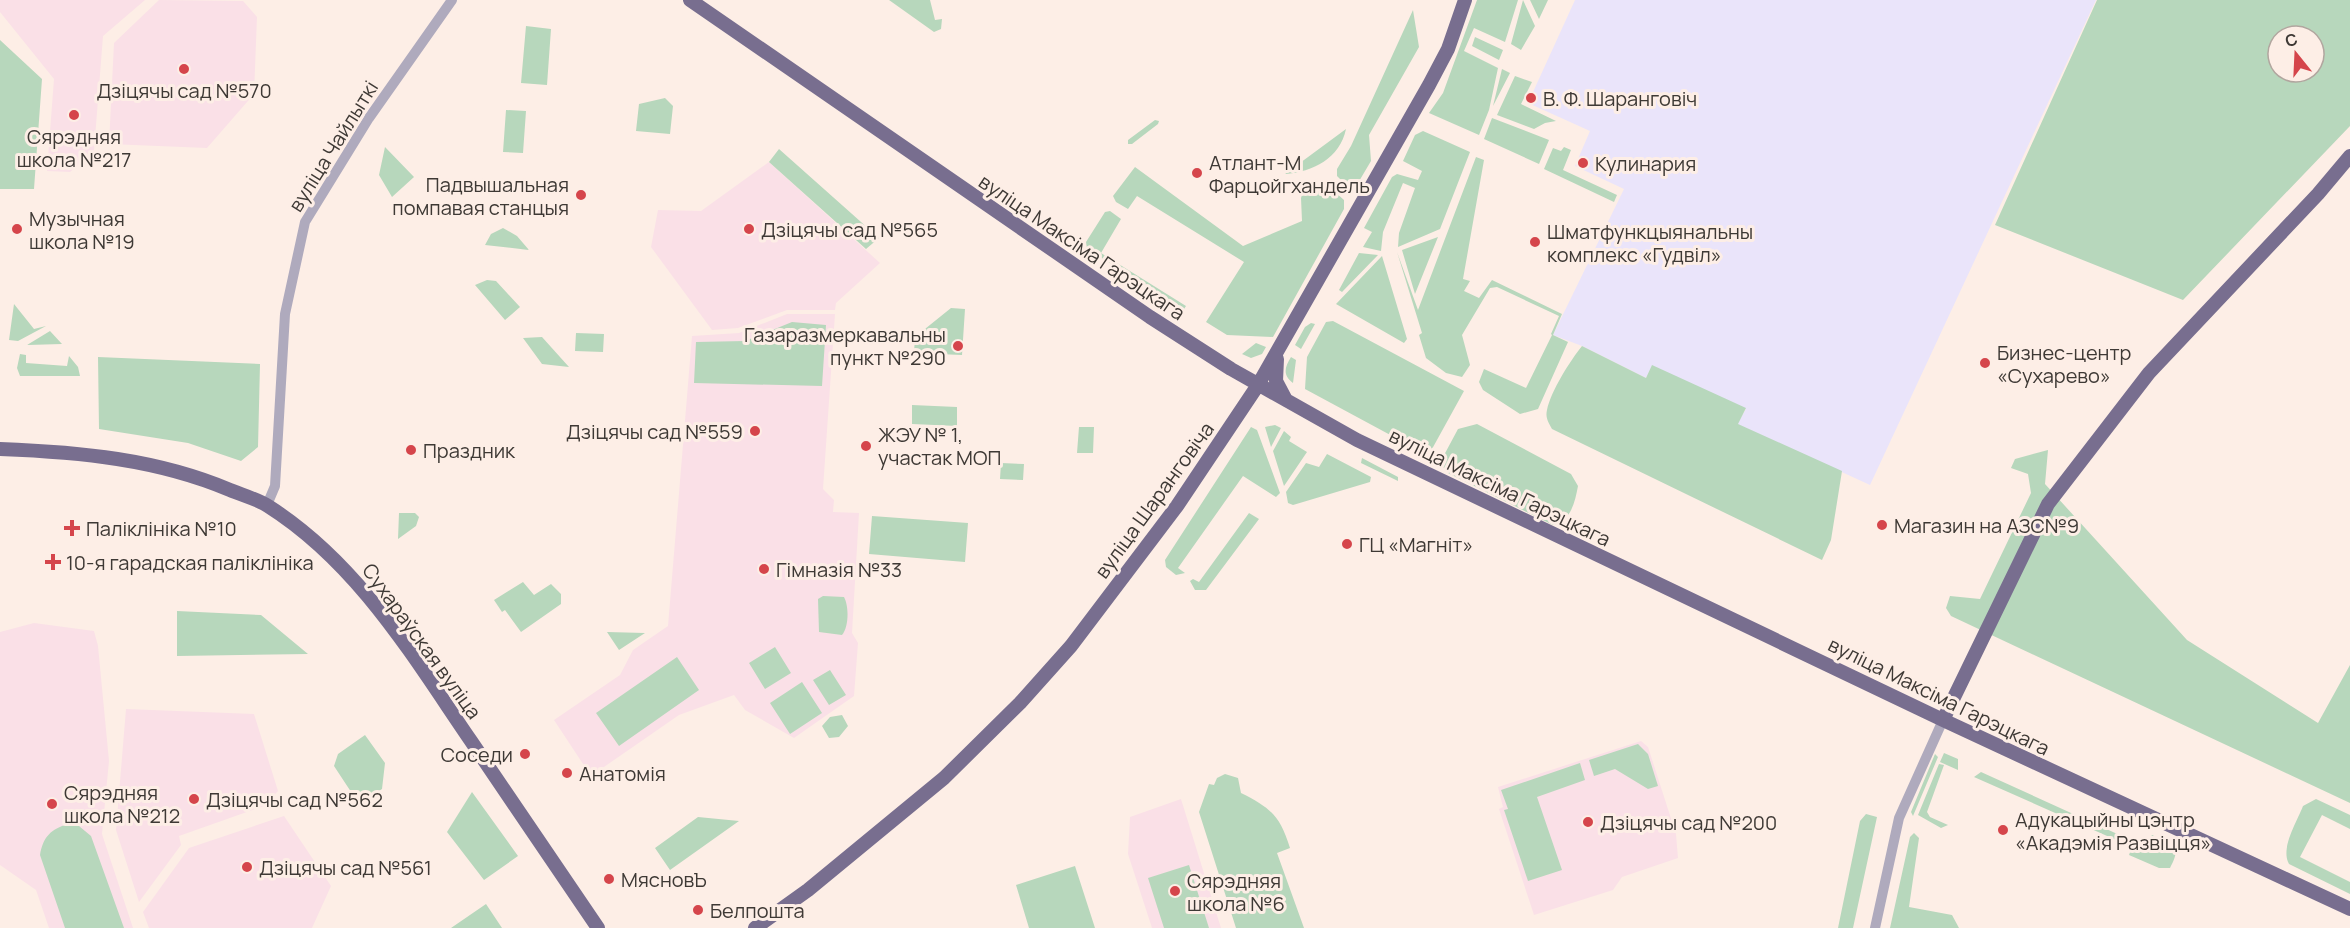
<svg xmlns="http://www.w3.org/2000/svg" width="2350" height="928" viewBox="0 0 2350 928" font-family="Manrope,sans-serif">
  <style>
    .industrial { fill: #eae4fa }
    .education { fill: #fae0e7 }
    .green { fill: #b7d7bc; fill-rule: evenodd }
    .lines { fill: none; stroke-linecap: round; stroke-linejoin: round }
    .minor { stroke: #afaabd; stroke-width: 10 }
    .major { stroke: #786e8f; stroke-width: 14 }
    .poi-dot { fill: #d5454b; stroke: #fdeee6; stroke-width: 2 }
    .labels { text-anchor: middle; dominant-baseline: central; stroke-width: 6; stroke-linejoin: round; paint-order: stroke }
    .poi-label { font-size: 20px; fill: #3e3935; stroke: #fdeee6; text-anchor: start }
    .street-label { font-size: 20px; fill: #3e3935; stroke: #fdeee6 }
  </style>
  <rect width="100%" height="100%" fill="#fdeee6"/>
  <path class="industrial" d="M1575,0h521l-226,485 -133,-61 9,-15 -94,-43 -6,12 -64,-32 -29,-11 71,-146 -49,-23 15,-35 -62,-28z"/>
  <path class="education" d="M0,0h145l-42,36 -9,115 -24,21 -23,-1 7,-92 -54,-67z
    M159,0l84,1 14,16 -3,77 -47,54 -98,-4 5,-101z
    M769,162l111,101 -44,40 -1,7h-48l-49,18 -26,2 -61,-83 7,-37 43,1z
    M787,314h48l-12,175 11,11 -1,12 26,1 -7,120 6,10 -4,53 -60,42 -49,-28 -11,-15 -55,20 -88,61 -37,-56 66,-45 13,-25 35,-24 24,-290 47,-3z
    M34,623l60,8 4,15 11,115 -7,73 31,94h-84l-13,-38 -36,-25v-233z
    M126,709l128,5 24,77 -14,15 -85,30 2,9 -42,57 -23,-72z
    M1641,741l7,6 28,87 2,24 -56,19 -9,13 -79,25 -35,-106 4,-2 -5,-20z
    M1181,799l40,129h-69l-24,-74 2,-37z
    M284,816l47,70 -19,42h-163l-6,-16 46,-64z"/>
  <path class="green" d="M889,0h41l5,20 7,-1 -1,10 -7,3z
    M1477,0h41l-13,42 -31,-14 -10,23 34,17 -9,42 -10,25 -50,-22 14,-20z
    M1523,0l12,26 -14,24 -10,-6z
    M1530,0h18l-9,19z
    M2097,0h253v126l-167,174 -188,-75zM2278,36h36v36h-36z
    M1413,10l6,37 -50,88 2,26 -13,22 -13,1 -8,-8v-7l14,-23z
    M526,26l25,3 -4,56 -26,-2z
    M1475,37l28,13 -4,10 -27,-14z
    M0,40l42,39 -8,110h-34z
    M1502,69l8,4 -17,33z
    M1515,76l17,6 -11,22 35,17 -11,2 -11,6 -37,-14z
    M665,98l8,8 -3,28 -34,-3 3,-27z
    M506,110l20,1 -3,42 -20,-1z
    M1492,118l57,22 -10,24 -55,-25z
    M1155,120l4,1 -1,3 -26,20h-4v-4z
    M1346,129c-6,29 -33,43 -61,45z
    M1423,131l47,21 -30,77 -42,18 1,-14 16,-45 -12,-5 -20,49 -2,19 -18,-4 9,-15 -8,-4 28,-51 5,-3 21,6 4,-9 -19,-10 12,-26z
    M385,147l29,30 -22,20 -13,-22z
    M1564,147l7,3 -8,20 54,25 -3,7 -70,-33 9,-21 8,3z
    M779,149l100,89 -13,11 -97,-87z
    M1476,157l8,3 -21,119 7,2 -6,10 15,7 13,-18 70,34 -9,21 15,7 -30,67 -18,5 -37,-24 -4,-8 5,-13 42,19 26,-53 -1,-1 8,-18 -62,-29 -7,1 -28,47 8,30 -8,12 -16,-4 -20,-15 -7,-23 3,-2 -25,-81 21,58z
    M1135,167l108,79 59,-25 -1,-23 4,-12 22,-1 17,15v9l-71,128 -46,-2 -21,-13 38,-60 -107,-66 -9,13 -12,-7 -3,-6z
    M1110,211l11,8 -20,34 85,53 -2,3 -97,-60 -1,-7 19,-30z
    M503,228l14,8 12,14 -44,-5 6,-11z
    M1438,237l-23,57 -13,-44z
    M1359,253l19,2 -36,37 -3,-2z
    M1382,256l25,83 -3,4 -68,-39z
    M487,280l9,1 24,26 -15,13 -30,-35z
    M14,304l20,25 12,-3 -28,15 -9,-1z
    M951,308l14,1 -3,46 -48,-2 1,-16z
    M1333,321l131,70 -32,58 -12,2 -115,-62 2,-32 19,-35z
    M792,322l34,3 -4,61 -128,-3 2,-41 49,-1z
    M1311,323l4,1 -14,25 -6,-4 10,-18z
    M50,331l12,13 -35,1z
    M576,333l28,1 -1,18 -28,-1z
    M542,337l27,30 -27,-3 -19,-26z
    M1256,343l10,4 -4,7 -11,4 -9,-4z
    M1582,346l64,32 6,-13 94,43 -8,16 104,47 -11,69 -9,20 -270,-131c-3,-6 -7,-11 -5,-19 4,-19 23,-49 35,-64z
    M20,354l6,1v8l41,3 2,-10 9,11 2,9h-60l-3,-8z
    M98,357l162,7 -2,83 -17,14 -53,-18 -89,-14z
    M1291,357l5,3 -3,23c-11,-8 -8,-16 -2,-26z
    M912,405l45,2v19l-45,-2z
    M1477,424l94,50 7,12c-3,16 -7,35 -25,39l-105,-52 -5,-6v-10l15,-28z
    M1275,425l6,3 -10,19 -6,-20z
    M1079,427h15l-1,26h-16z
    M1251,427l6,3 23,63 -4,4 -33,-21 -65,92 7,5 -9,2 -10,-8 -1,-7z
    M1284,431l7,6 -2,4 18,11 -23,34 -11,-35z
    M2048,450l-3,34 142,156 131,83 32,-58v138l-399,-187 -5,-8 4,-12 30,3 51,-106 -3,-19 -17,-6 4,-9z
    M1327,454l44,23 -1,5 -77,23 -5,-2 -2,-11 20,-29 13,4z
    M1362,458l36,19v4l-37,-18z
    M1001,463l23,1 -1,16 -23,-1z
    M399,513h16l4,4 -3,9 -18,13z
    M1249,513l10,6 -53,71h-11l-5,-9 3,-2 6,3z
    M872,516l96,7 -3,39 -96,-8z
    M523,582l11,13 17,-11 10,10v10l-40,28 -16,-22 -3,2 -8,-12z
    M823,596l21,1c5,9 5,30 -2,38l-23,-3 -1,-33z
    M177,611l84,4 47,39 -131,2z
    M607,632l38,1 -26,17z
    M775,647l16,26 -26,16 -16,-26z
    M677,657l22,33 -80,56 -23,-33z
    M830,670l16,25 -17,10 -16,-25z
    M802,682l20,31 -32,21 -20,-31z
    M842,715l6,11 -9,11 -10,1 -7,-12 8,-9z
    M365,735l20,28 -3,26 -23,15 -25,-38 4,-12z
    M1638,744l10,10 10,32 -10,3 -33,-20 -21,7 -5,-16z
    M1944,753l14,6v11l-18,-8z
    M1935,754l3,3 -25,59 -2,-4z
    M1580,763l5,17 -48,17 25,73 -34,11 -24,-71 4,-1 -7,-19z
    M1939,764l5,1 -17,47 3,5 18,8 -7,3 -23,-13z
    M1981,772l165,75 6,-12c20,9 31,9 18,33h-11l-30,-13 3,-8 -158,-70z
    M1225,774l13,4 3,15c30,15 39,23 49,55l-13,5 27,75h-68l-37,-116 10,-28 5,1 3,-7z
    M472,792l46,64 -34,24 -37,-48z
    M2316,799l34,16v14l-28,-14 -22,42 50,25v12l-61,-30c-9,-16 8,-42 14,-58z
    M1866,814l11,3 -24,111h-15l22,-107z
    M698,817l41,4 -69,49 -15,-22z
    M68,824l11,2 12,10 33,92h-59l-25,-73c3,-18 11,-26 28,-31z
    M1914,833l5,5 -10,69 43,8 7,13h-69l20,-91z
    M1189,865l20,63h-45l-16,-50z
    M1075,866l20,62h-66l-13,-43z
    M486,904l16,24h-51z"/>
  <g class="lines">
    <path class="minor" d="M267,505l8,-19 10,-172 20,-92 64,-104 83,-118
      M1875,928l24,-110 44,-98"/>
    <path class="major" d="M690,0l460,317 81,52 126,71 586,280 407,189
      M1277,359l-1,22 10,19
      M0,449c79,3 157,10 230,41 12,5 27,9 38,16 90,57 144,149 203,235 42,62 85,125 127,187
      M1943,720l105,-216 101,-131 169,-179 32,-38
      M755,928l53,-38 136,-112 76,-75 51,-57 106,-140 81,-121 171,-300 19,-36 17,-49"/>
  </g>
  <g class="poi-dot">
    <circle cx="184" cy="69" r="6"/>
    <circle cx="1531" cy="98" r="6"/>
    <circle cx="74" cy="115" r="6"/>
    <circle cx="1583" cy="163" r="6"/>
    <circle cx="1197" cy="173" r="6"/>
    <circle cx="581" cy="195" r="6"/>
    <circle cx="17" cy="229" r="6"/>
    <circle cx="749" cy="229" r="6"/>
    <circle cx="1535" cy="242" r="6"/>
    <circle cx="958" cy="346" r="6"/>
    <circle cx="1985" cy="363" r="6"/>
    <circle cx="755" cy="431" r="6"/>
    <circle cx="866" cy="446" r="6"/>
    <circle cx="411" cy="450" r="6"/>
    <circle cx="1882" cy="525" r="6"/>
    <path d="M69 519h6v6h6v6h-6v6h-6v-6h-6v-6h6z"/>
    <circle cx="1347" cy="544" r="6"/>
    <path d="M50 553h6v6h6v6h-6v6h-6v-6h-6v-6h6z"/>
    <circle cx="764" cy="569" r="6"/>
    <circle cx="525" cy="754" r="6"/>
    <circle cx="567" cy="773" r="6"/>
    <circle cx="194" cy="799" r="6"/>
    <circle cx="52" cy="804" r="6"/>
    <circle cx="1588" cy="822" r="6"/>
    <circle cx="2003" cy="830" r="6"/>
    <circle cx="247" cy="867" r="6"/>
    <circle cx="609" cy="879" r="6"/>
    <circle cx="1175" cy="891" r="6"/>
    <circle cx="698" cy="910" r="6"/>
  </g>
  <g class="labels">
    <g class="poi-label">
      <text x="184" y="90" text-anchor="middle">Дзіцячы сад №570</text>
      <text x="1543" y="98">В. Ф. Шаранговіч</text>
      <text x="74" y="136" text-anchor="middle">Сярэдняя<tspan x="74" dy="23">школа №217</tspan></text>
      <text x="1209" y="162">Атлант-М<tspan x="1209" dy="23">Фарцойгхандель</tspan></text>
      <text x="1595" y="163">Кулинария</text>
      <text x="569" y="184" text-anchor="end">Падвышальная<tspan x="569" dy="23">помпавая станцыя</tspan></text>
      <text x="29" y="218">Музычная<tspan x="29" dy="23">школа №19</tspan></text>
      <text x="761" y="229">Дзіцячы сад №565</text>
      <text x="1547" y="231">Шматфункцыянальны<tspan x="1547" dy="23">комплекс «Гудвіл»</tspan></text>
      <text x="946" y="334" text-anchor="end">Газаразмеркавальны<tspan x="946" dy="23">пункт №290</tspan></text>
      <text x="1997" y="352">Бизнес-центр<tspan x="1997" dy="23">«Сухарево»</tspan></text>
      <text x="743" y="431" text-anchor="end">Дзіцячы сад №559</text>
      <text x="878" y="434">ЖЭУ № 1,<tspan x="878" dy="23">участак МОП</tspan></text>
      <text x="423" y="450">Праздник</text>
      <text x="1894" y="525">Магазин на АЗС№9</text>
      <text x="86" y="528">Паліклініка №10</text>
      <text x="1359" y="544">ГЦ «Магніт»</text>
      <text x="66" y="562">10-я гарадская паліклініка</text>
      <text x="776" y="569">Гімназія №33</text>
      <text x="513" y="754" text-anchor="end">Соседи</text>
      <text x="579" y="773">Анатомія</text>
      <text x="64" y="792">Сярэдняя<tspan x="64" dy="23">школа №212</tspan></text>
      <text x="206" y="799">Дзіцячы сад №562</text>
      <text x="2015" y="819">Адукацыйны цэнтр<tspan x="2015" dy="23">«Акадэмія Развіцця»</tspan></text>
      <text x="1600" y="822">Дзіцячы сад №200</text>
      <text x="259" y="867">Дзіцячы сад №561</text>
      <text x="621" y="879">МясновЪ</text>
      <text x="1187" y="880">Сярэдняя<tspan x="1187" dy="23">школа №6</tspan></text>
      <text x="710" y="910">Белпошта</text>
    </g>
    <g class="street-label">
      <text transform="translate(333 146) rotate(-58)">вуліца Чайлыткі</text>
      <text transform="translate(1082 247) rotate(34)">вуліца Максіма Гарэцкага</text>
      <text transform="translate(1500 487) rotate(26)">вуліца Максіма Гарэцкага</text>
      <text transform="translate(1154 500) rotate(-54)">вуліца Шаранговіча</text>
      <text transform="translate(422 641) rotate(54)">Сухараўская вуліца</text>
      <text transform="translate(1939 696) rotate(26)">вуліца Максіма Гарэцкага</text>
    </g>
  </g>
  <g transform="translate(2296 54) rotate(342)"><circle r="28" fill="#fdeee6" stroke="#b1a69f" stroke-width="1.5"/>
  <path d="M0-4.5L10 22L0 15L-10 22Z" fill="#d5454b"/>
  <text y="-9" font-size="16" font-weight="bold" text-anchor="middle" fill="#3e3935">С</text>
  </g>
</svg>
